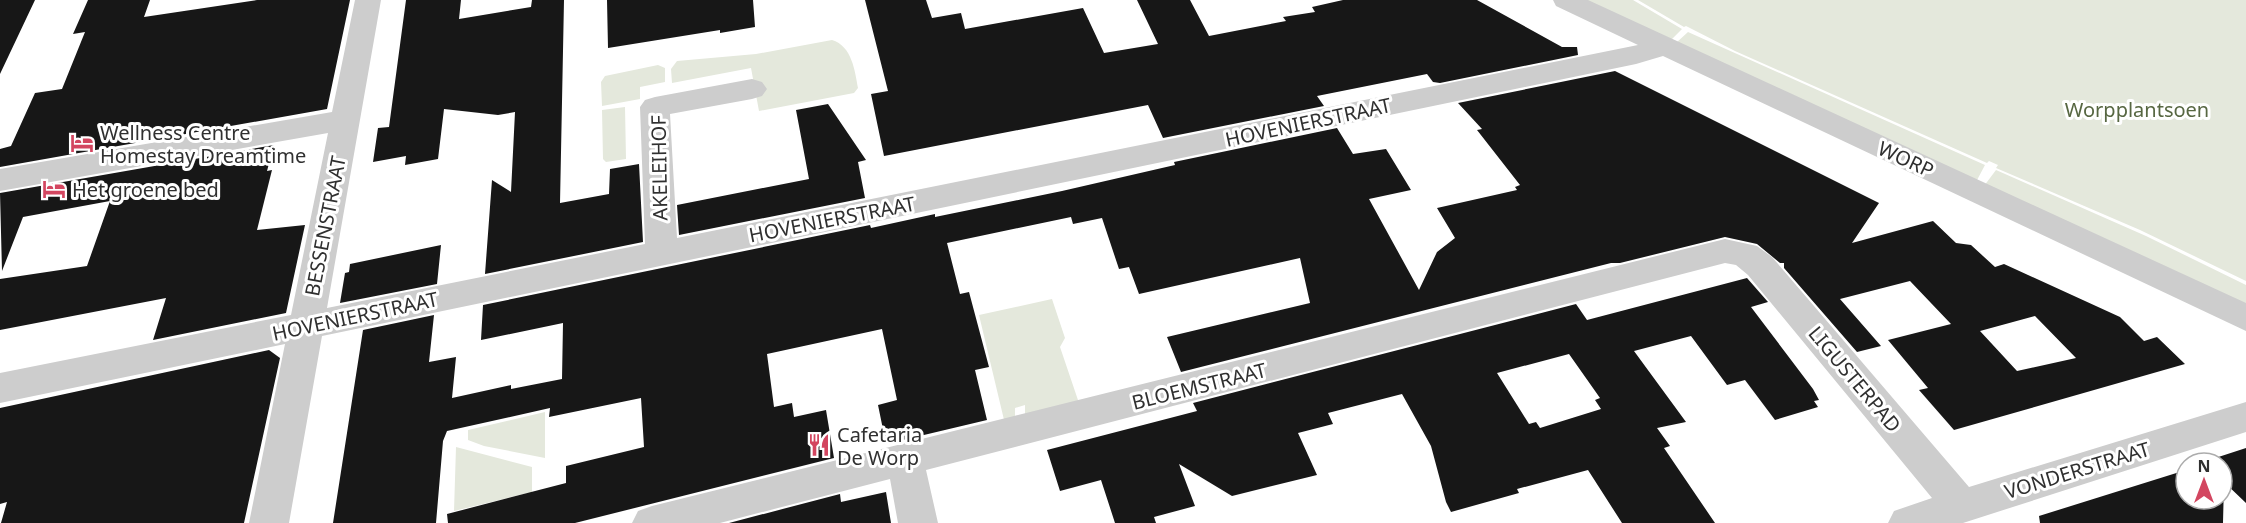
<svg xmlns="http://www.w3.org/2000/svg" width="2246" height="523" viewBox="0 0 2246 523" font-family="'Noto Sans',sans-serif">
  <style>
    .green { fill: #e4e8dc }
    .building { fill: #171717; fill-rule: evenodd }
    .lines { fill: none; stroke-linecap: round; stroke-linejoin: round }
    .minor { fill: #cdcdcd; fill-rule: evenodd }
    .labels { text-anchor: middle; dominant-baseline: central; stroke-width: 6; stroke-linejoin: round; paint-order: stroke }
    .park-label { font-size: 20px; fill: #576742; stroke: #fff }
    .street-label { font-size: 20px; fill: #303030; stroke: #fff }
    .poi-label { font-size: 20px; fill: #303030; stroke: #fff; text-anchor: start }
  </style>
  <rect width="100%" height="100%" fill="#fff"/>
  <path class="green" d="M1586,0h47l49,29 -12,12z
    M1638,0h608v281l-106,-51 -144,-62 2,-3 -9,-4 -2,2 -252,-112 -49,-25 -2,1z
    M1688,32l297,133 -9,17 -300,-139z
    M832,40c20,6 23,31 26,48l-4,5 -95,18 -8,-43 -79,15 -1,-14 6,-8 79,-7z
    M658,65l7,3v14l-25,5v12l-38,7 -1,-24 4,-6z
    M625,107l1,52 -20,3 -3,-3 -1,-49z
    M1996,170l150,66 100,49v20l-262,-119z
    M1052,299l13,39 -5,9 20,59 -55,14v-15l-10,3v14l-10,2 -26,-109z
    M545,412v46l-61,-12 -16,-6v-10z
    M456,447l76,20v56l-4,-30 -74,18z"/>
  <path class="building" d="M0,0h35l-35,74z
    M88,0h62l-6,17 113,-17h93l-23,109 -327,58v-18l11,-3 24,-53 27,-4 23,-57 -12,2z
    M406,0h55l-2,19 72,-12 1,-7h32l-4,203 49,-9 1,-25 29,-5 4,78 -158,32 7,-94 19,12 4,-80 -17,3 -54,-6 -6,50 -33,6 1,-9 -33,6 5,-34 11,-1z
    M607,0h146l2,27 -35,6v-3l-112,18z
    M865,0h61l6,18 29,-5 4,16 118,-21 21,45 54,-9 -21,-44h53l19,36 77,-15 -3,-4 32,-5 -3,-5 31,-7h134l85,47h15l1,8 -138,28 -7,-1 -6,-8 -110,22 7,10 -161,32 -15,-33 -264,51 -13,-62 17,-3z
    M1615,71l264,132 -27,40 81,-22 23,22 15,2 24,22 9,-3 116,53 24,24 13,-4 28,27 -231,66 -35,-40 9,-2 -40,-48 63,-16 -41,-43 -70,18 41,47 -24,6 -73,-84v-5h-4l-23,-19 -32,-7 -105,26h-9l-430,109 -14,-35 143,-34 -10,-45 -161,36 -10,-27 -10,2 -17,-51 -29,6 -2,-7 -124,26 13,51 9,-2 20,75 -14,3 12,50 -101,24 -8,-39 19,-5 -15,-71 -115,25 7,53 18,-4 2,14 32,-7 8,48 -259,65h-127l-1,-9 119,-31v-17l78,-19 -3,-49 -92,19 1,-9 -103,23 -4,10 -7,82h-103l30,-193 71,-15 -5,47 27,-5 -4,41 59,-13v4l51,-10 1,-56 -82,17 2,-35 387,-80 1,3 64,-14v3l127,-26 113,-26 -1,-3 163,-34 16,26 33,-5 25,41 -42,9 50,91 18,-38 18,-14 -18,-30 80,-18 -2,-3 5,-2 -43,-55 5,-1 -24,-26zM2035,316l41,42 -59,13 -37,-40z
    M828,104l38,56 -8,2 7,36 -186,37 -2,-30 132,-26 -13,-69z
    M274,145l-7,26 5,-1 -15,60 48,-5 -19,88 -133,27 13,-42 -166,32v-51l87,-13 23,-65 -87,16 -21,54 -2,-78z
    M441,245l-4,39 -97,19 5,-30 4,-1 1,-8z
    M1747,278l21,24 -17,5 62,82 6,11 -5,1 4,6 -43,13 -30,-40 -18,5 -36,-49 -57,15 52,71 -29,6 13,18 -6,2 51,75h-93l-34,-53 -71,19 2,4 -68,19 -5,-10 -15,-56 -29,-52 -74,19 5,11 -35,9 19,42 -85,21 -53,-32 16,42 -41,11 2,6h-41l-14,-43 -41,11 -13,-41 150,-39 -4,-8 383,-99 11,16zM1569,354l31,44 -5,2 6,9 -61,19 -4,-6 -7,2 -32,-51z
    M269,350l11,8 -36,165h-243l6,-21 -7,2v-96z
    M2246,448v55l-22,-21 -1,41h-183l-1,-7 147,-46v29h36v-36h-22z
    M886,492l5,31h-162l111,-29 1,8z"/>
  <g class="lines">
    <path class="minor" d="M355,0h26l-54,308 318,-64 -5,-137 5,-7 10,-3 97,-18 10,3 5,7 -5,7 -10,3 -82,15 7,124 961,-193 -82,-39 -3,-6h35l658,303v28l-583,-275 -27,8 -1314,272 -33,187h-40l36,-179 -285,59v-30l291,-58 37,-182 -328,58v-22l332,-57z
      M1725,239l32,7 15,11 197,230 277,-85v30l-283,91h-75l6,-12 38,-13 -184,-223 -12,-10 -11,-2 -799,207 12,53h-40l-8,-44 -170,44h-88l6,-12 14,-5z"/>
  </g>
  <defs>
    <g id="hotel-bare" transform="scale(1.8)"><path d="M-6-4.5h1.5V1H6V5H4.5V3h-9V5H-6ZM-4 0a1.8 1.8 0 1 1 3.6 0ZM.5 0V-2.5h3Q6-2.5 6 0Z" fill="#d34660" stroke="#fff" stroke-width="2.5" paint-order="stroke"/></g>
    <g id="restaurant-bare" transform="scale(1.8)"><path d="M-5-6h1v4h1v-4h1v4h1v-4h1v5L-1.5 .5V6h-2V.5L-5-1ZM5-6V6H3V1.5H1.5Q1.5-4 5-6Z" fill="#d34660" stroke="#fff" stroke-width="2.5" paint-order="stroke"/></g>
  </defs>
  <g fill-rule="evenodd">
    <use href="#hotel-bare" x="82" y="143"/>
    <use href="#hotel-bare" x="54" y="189"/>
    <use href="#restaurant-bare" x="819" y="445"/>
  </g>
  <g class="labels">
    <g class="park-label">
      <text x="2137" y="109">Worpplantsoen</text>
    </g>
    <g class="street-label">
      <text transform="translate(1308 122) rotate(-12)">HOVENIERSTRAAT</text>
      <text transform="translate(1906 159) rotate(25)">WORP</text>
      <text transform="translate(659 168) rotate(-91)">AKELEIHOF</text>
      <text transform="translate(832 219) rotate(-11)">HOVENIERSTRAAT</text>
      <text transform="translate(325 226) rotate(-79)">BESSENSTRAAT</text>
      <text transform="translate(355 316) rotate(-12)">HOVENIERSTRAAT</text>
      <text transform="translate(1855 379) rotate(50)">LIGUSTERPAD</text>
      <text transform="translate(1199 386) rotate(-14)">BLOEMSTRAAT</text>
      <text transform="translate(2077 470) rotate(-17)">VONDERSTRAAT</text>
    </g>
    <g class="poi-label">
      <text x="100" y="132">Wellness Centre<tspan x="100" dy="23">Homestay Dreamtime</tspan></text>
      <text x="72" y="189">Het groene bed</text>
      <text x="837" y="434">Cafetaria<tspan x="837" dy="23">De Worp</tspan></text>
    </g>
  </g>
  <g transform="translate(2204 481)"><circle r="28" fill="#ffffff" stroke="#acacac" stroke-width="1.5"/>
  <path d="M0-4.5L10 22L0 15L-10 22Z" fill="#d34660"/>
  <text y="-9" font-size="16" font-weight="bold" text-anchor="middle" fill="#303030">N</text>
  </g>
</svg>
